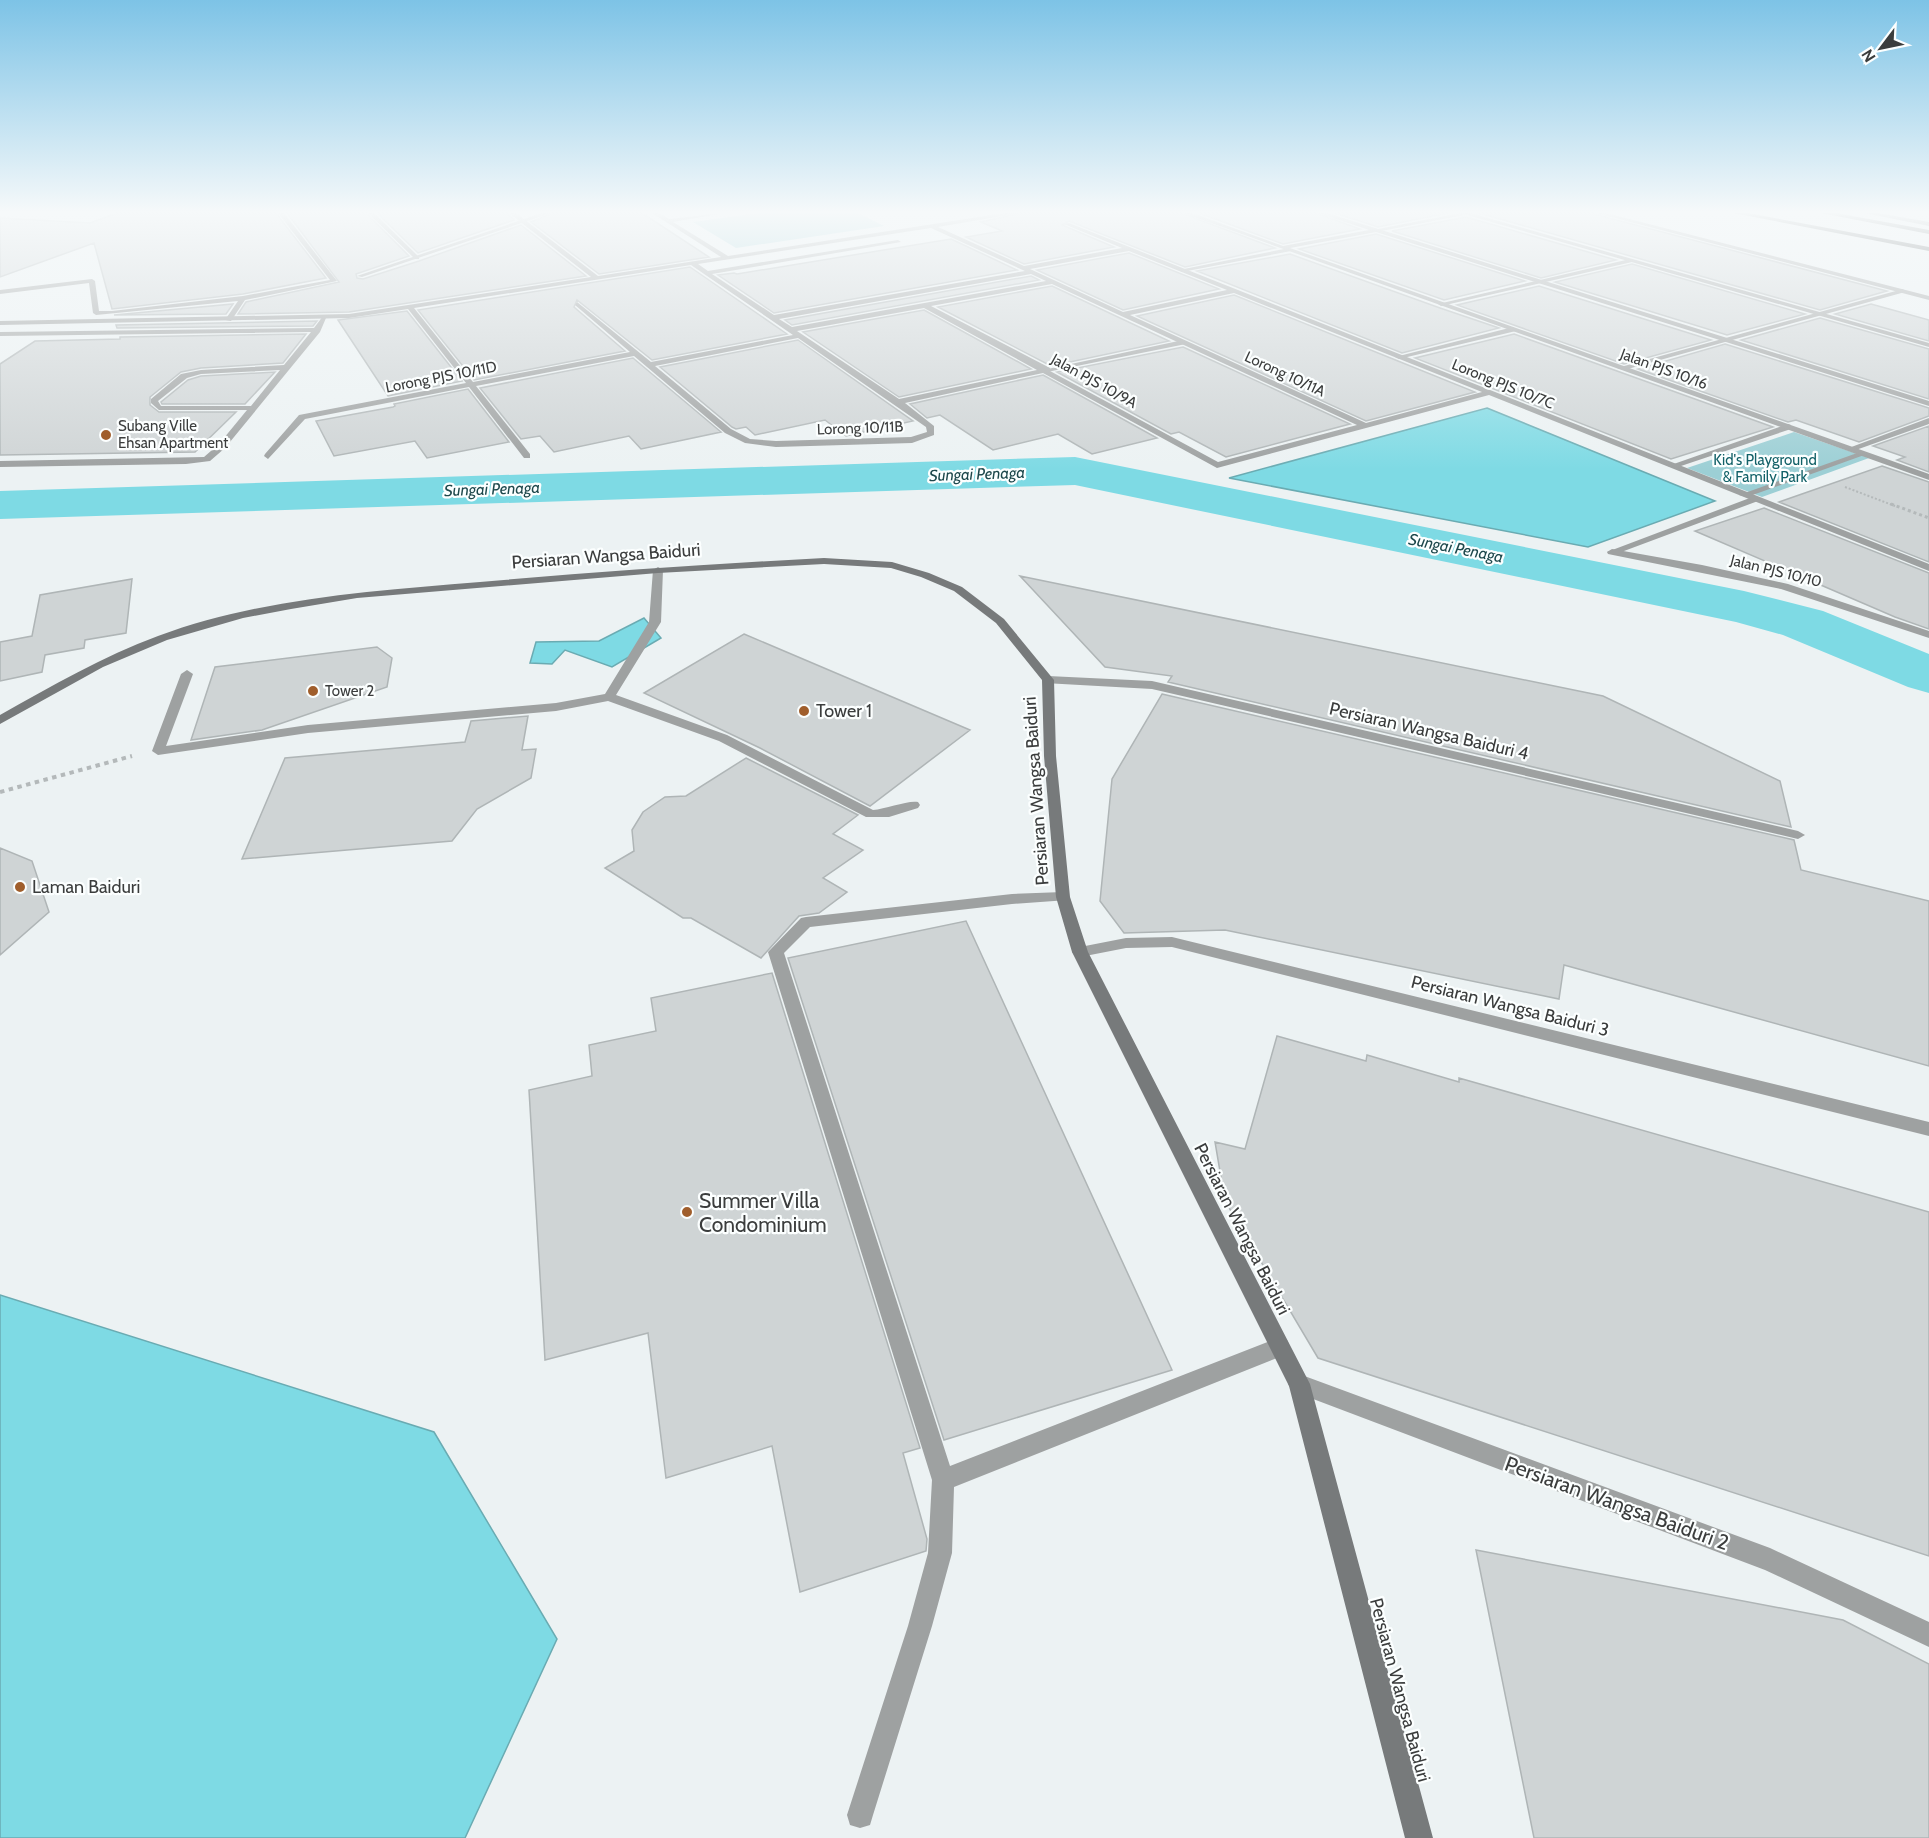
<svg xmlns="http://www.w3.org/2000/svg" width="1929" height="1838" viewBox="0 0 1929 1838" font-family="Cabin,sans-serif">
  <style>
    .green { fill: #9ccfd5 }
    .water { fill: #7edae4; stroke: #6aabb2; stroke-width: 1.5 }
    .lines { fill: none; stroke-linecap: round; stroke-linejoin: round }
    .river { fill: #7edae4; fill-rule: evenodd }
    .building { fill: #cfd4d5; stroke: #afb5b6; stroke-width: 1.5 }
    .path-far2 { stroke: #b4b9ba; stroke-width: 2; stroke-dasharray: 2 2; stroke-linecap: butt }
    .path-far1 { stroke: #b4b9ba; stroke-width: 3; stroke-dasharray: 3 3; stroke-linecap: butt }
    .path { stroke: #b4b9ba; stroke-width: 4; stroke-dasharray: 4.5 4.5; stroke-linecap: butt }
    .lane { fill: #9ea1a1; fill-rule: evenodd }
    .street { fill: #9ea1a1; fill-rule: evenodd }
    .secondary { fill: #777a7b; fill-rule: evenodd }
    .highway { fill: #444949; fill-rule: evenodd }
    .poi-dot { fill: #a05e2c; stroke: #fcffff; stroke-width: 2 }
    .labels { text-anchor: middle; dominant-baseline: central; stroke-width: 4.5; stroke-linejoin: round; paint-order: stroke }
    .far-street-label { font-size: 15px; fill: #3b3d3d; stroke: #fcffff }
    .far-poi-label { font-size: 15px; fill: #3b3d3d; stroke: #fcffff; text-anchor: start }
    .far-park-label { font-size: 15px; fill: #126168; stroke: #fcffff }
    .far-water-label { font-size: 16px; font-style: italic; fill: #1d484c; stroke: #fcffff }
    .street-label { font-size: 18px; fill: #3b3d3d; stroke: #fcffff }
    .poi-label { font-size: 18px; fill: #3b3d3d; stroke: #fcffff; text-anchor: start }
    .near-poi-label { font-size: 21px; fill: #3b3d3d; stroke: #fcffff; text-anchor: start }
    .near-street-label { font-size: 21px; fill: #3b3d3d; stroke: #fcffff }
  </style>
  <rect width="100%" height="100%" fill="#ecf2f3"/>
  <path class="green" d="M759,213h99l26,13 -148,22 -43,-26z
    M1794,432l75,26 -107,39 -75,-29z"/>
  <path class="water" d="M1487,408l228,93 -127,46 -359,-69z
    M644,618l17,20 -49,29 -47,-17 -13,14 -22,-1 6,-21 63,-1z
    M0,1295l434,137 123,207 -92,199h-465z"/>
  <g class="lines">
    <path class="river" d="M1075,457l669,134 79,20 106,43v39l-21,-6 -125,-52 -47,-13 -661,-137 -1075,34v-28z"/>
  </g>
  <path class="building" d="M117,213h159l50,65 -83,16 -131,15 -18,-66 -94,34v-59l90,5z
    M287,213h79l43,43 -53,18 1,4 6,1 56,-18 102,-36 65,51 -237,36 -111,2 8,-12 93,-20z
    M377,213h130l7,7 -96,33z
    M553,213h89l67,44 -110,17 -68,-52z
    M1021,213h160l94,35 -90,19 -116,-46 -7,4 52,22 -90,17 -58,-27 36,-6 -21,-9z
    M1199,213h117l44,16 -77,15z
    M1335,213h113l-70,14z
    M1479,213h111l297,78 -67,19z
    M1466,217l150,43 -75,18 -149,-47z
    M1376,234l149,47 -81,19 -145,-51z
    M951,239l66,31 -243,43 -56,-38 16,-2 3,1z
    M1129,253l90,36 -96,21 -86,-40z
    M1290,254l150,54 59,20 -97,25 -205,-82z
    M1632,264l173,50 -78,21 -172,-53z
    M690,267l97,67 -135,26 -75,-60 -3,7 51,44 -151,29 -56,-70z
    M1031,276l8,4 -247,45 -7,-5z
    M1052,286l117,55 -118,25 -113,-59z
    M1539,286l172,54 -87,24 -167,-59z
    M1234,295l164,66 77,31 -109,29 -229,-105z
    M233,304l-7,10 -112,1z
    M1871,304l58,16v21l-94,-27z
    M924,310l107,59 -132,28 -96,-65z
    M407,311l55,70 -74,15 -50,-76z
    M1820,318l109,31v50l-188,-59z
    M317,321l-4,5 -196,2 -1,-3z
    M306,334l-23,29 -82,5 -20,4 -31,25v8l9,7h77l-41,40 -195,3v-91l35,-23 85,-2v-2z
    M1514,334l259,93 -102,32 -256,-101z
    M798,340l115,81 -67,15 -21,-16 -70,15 -9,-8 -10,2 -4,-2 -72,-60z
    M1725,344l204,64v8l-70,26 -63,-22 -8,2 -150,-53z
    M1183,347l167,77 -124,33 -47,-25 -8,2 -114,-62z
    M633,358l88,74 -80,17 -12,-13 -75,16 -14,-16 -19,3 -41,-51z
    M275,372l-30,32h-83l-1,-2 27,-22 13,-4z
    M1043,375l114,63 -65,16 -34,-20 -65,16 -53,-35 -13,3 -17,-14z
    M468,389l41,53 -82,16 -12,-17 -81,15 -18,-35 77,-14 2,-1 -1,-2z
    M1929,426v46l-32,-12 8,-3 -32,-11z
    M1882,466l47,16v80l-150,-60z
    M1764,508l165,65v56l-34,-12 -200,-86z
    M1020,576l583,120 177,85 11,46 -623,-145 4,-6 -67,-9z
    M132,579l-6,54 -41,7 -1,8 -39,7 -3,17 -42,9v-39l32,-6 8,-41z
    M744,634l226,96 -100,76 -110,-58 -116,-55z
    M377,647l15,11 -5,29 -125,43 -71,10 24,-73z
    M1162,694l632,146 7,30 128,31v165l-365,-101 -5,34 -334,-69 -101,3 -24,-32 12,-122z
    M528,716l-6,34 14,-1 -5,29 -54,31 -25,32 -210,18 43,-101 180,-16 6,-21z
    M746,758l112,57 -25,19 30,16 -40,28 24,14 -28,21 -20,3 -38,42 -70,-40h-8l-78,-50 29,-17 -2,-21 11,-18 22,-15 21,-1z
    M0,848l32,13 17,51 -49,43z
    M966,921l206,449 -228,70 -156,-482z
    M772,973l148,475 -17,5 24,86 -1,12 -126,41 -28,-146 -106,32 -18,-145 -103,27 -16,-270 63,-14 -3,-31 67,-14 -5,-33z
    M1277,1036l89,25 1,-6 92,27v-4l470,134v344l-611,-198 -93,-157 -10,-59 30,7z
    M1476,1550l367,70 86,44v174h-395z"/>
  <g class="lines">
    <path class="path-far2" d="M1845,487l50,19"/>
    <path class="path-far1" d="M1891,504l38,14"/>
    <path class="path" d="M0,792l132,-36"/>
    <path class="lane" d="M278,213h6l53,68 -92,19 -14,21 -6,-1 13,-19 -142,14 -3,-2 -4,-30 -89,11v-4l92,-11 3,2 4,30h13l131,-15 87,-16z
      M542,213h9l-189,64 -5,-1z
      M1461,213l8,1 -93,18 -3,-2z
      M1289,248l2,3 -109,21 -3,-2z
      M1630,259l2,3 -191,44 -3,-2z
      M1903,289l2,3 -281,78 -7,-2z
      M323,316l3,2 -6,14 -95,116 -15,13 -24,3 -186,3v-6l204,-4 15,-13 28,-34h-88l-8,-7v-4l30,-25 20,-4 83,-5 27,-33 -311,4v-4l314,-4zM280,370l-29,36h-90l-3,-5 29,-23 14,-4z
      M1513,327l3,4 -117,28 -4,-2z
      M1183,340l3,4 -139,28 -4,-2z
      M1929,418v6l-76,27 -7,-2z
      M1788,424l3,1v4l-116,39 -7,-2z
      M1860,452l7,2 -120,43 -8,-2z
      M1755,496l5,3 -2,2 -142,53 -9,-2z
      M658,567l5,3 -2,52 -45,73 111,40 146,75c13,-1 35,-10 45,-8l2,3 -2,3 -29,9h-23l-147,-76 -111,-40 -52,10 -248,22 -150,22 -6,-4 29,-77 6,-4 6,4 -27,72 142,-21 248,-22 49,-9 44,-72 4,-52z
      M1063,892l7,5 -2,3 -56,4 -202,23 -26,26 166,513 330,-129 7,3 3,7 -3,7 -333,133 -2,66 -20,73 -59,189 -3,10 -10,3 -10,-3 -3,-10 61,-189 20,-73 4,-73 -164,-528 33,-34 5,-1 206,-23z"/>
    <path class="street" d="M368,213h6l45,44v2h-4z
      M509,213h7l82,63 123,-19 -69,-44h7l10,6 55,-6 -51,9 55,34 276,-43h15l-81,14 86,39 98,-18 -58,-24 5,-1 860,341v7l-440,-176 -272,73 -174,-95 -138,30 29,23v9l-22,8 -136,4 -31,-4 -20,-10 -91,-77 -158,30 54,68v4h-6l-55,-71 -164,32 -37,40 -4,-3 1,-2 34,-39 167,-32 -58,-74 -59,9 -349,7v-4l349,-7 242,-37zM931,228l94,43 -251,44 -62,-41 189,-32 -3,-2 -190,31 -10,-7zM1129,251l98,39 -104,22 -93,-43zM691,265l102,70 -142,27 -74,-60 -2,3 55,47 -157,30 -59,-74zM1031,274l15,7 -254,46 -13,-8zM1052,284l305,141 -139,37 -168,-91v-3l-119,-62zM1234,293l248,99 -116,31 -236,-108zM924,308l113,62 -138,29 -102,-68zM798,338l128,89 1,5 -16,5 -135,4 -26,-2 -19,-10 -76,-63z
      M1183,213h9l91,33 86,-16 -51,-17h9l602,188v5l-553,-174 -86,16 639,226v6z
      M1460,213h10l459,130v4z
      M1596,213h10l323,83v4z
      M1612,549l90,16 86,19 141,47v7l-148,-49 -173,-35 -1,-2z
      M1048,676l104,5 646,150 7,4 -7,4 -646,-150 -108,-6v-6z
      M1172,937l757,185v14l-757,-189 -46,1 -46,9 -5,-1 -3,-4 3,-4 5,-1 46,-9z
      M1299,1374l471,174 159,74v25l-164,-77 -473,-179 -4,-7 4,-7z"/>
    <path class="secondary" d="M1864,213h14l51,9v4z
      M824,558l68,4 37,11 33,14 42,32 50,61 2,76 14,141 18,55 222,432 123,454h-28l-116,-452 -217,-434 -16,-55 -12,-141 -2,-76 -46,-57 -42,-32 -33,-14 -30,-9 -67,-4 -166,9 -301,25 -66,11 -48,9 -76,22 -64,27 -103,57v-9c52,-29 103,-59 158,-79 103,-38 214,-45 322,-54 114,-10 229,-18 344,-24z"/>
    <path class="highway" d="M1733,213h15l181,34v4z
      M1821,213h15l93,17v4z"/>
  </g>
  <linearGradient id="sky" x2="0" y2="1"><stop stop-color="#7dc3e6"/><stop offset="0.45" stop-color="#f6f9fa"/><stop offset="1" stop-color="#f6f9fa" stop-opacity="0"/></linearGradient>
  <rect width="1929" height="471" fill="url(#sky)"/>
  <g class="poi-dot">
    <circle cx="106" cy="435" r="6"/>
    <circle cx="313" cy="691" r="6"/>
    <circle cx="804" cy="711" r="6"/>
    <circle cx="20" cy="887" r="6"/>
    <circle cx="687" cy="1212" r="6"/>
  </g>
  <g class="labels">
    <g class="far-street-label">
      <text transform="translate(1664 369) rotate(20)">Jalan PJS 10/16</text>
      <text transform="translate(1285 374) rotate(25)">Lorong 10/11A</text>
      <text transform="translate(441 377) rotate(-11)">Lorong PJS 10/11D</text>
      <text transform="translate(1094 381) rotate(29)">Jalan PJS 10/9A</text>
      <text transform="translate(1503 384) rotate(22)">Lorong PJS 10/7C</text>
      <text transform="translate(860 428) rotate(-2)">Lorong 10/11B</text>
      <text transform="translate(1776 571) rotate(14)">Jalan PJS 10/10</text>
    </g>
    <g class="far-poi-label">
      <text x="118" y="426">Subang Ville<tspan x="118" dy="17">Ehsan Apartment</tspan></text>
      <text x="325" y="691">Tower 2</text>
    </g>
    <g class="far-park-label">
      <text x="1765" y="460">Kid's Playground<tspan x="1765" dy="17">&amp; Family Park</tspan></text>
    </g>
    <g class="far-water-label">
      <text transform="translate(977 474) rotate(-2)">Sungai Penaga</text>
      <text transform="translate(492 489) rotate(-2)">Sungai Penaga</text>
      <text transform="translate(1456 548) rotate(11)">Sungai Penaga</text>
    </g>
    <g class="street-label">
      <text transform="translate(606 556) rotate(-4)">Persiaran Wangsa Baiduri</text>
      <text transform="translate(1429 731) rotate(13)">Persiaran Wangsa Baiduri 4</text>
      <text transform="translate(1036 791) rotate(-94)">Persiaran Wangsa Baiduri</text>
      <text transform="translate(1510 1006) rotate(14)">Persiaran Wangsa Baiduri 3</text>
      <text transform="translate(1242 1229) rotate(63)">Persiaran Wangsa Baiduri</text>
      <text transform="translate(1400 1690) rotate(75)">Persiaran Wangsa Baiduri</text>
    </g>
    <g class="poi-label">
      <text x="816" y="711">Tower 1</text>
      <text x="32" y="887">Laman Baiduri</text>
    </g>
    <g class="near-poi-label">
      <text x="699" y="1200">Summer Villa<tspan x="699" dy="24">Condominium</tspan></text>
    </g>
    <g class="near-street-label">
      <text transform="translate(1617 1503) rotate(20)">Persiaran Wangsa Baiduri 2</text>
    </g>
  </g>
  <g transform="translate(1881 48) rotate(238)" stroke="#fcffff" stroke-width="4.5" paint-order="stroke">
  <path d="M0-4.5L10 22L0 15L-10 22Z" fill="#3b3d3d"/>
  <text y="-9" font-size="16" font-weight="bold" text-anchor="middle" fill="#3b3d3d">N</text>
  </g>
</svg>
